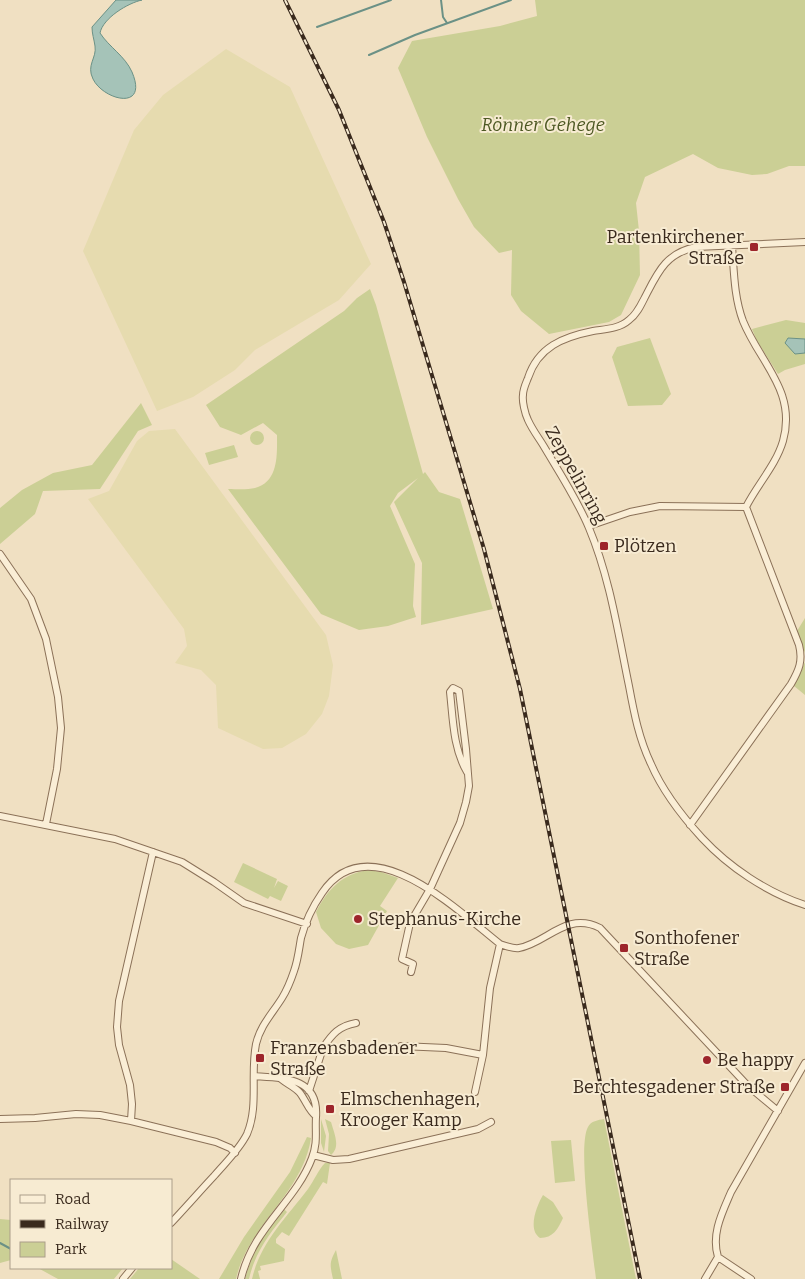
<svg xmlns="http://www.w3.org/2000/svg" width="805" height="1279" viewBox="0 0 805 1279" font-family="Bitter,serif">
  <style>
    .farmland { fill: #e6dbaf }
    .green { fill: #cbcf95 }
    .water { fill: #a5c3b8; stroke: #6b9186 }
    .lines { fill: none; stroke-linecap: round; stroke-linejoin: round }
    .stream { stroke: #6b9186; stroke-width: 2 }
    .minor-casing { stroke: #8b7158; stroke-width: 8 }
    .minor { stroke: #faeed6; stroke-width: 6 }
    .rail-casing { stroke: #3a2a1d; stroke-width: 4 }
    .rail { stroke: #f7ebd2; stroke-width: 2; stroke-dasharray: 5.5; stroke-linecap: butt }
    .poi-dot { fill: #9d252b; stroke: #f7ebd2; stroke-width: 2 }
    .labels { text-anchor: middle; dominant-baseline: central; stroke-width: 4; stroke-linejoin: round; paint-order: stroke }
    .park-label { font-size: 18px; font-style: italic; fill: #4d5823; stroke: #f7ebd2 }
    .poi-label { font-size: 18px; fill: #3a2a1d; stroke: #f7ebd2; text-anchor: start }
    .street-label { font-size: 18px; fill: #3a2a1d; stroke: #f7ebd2 }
  </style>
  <rect width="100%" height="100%" fill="#f0e0c2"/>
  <path class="farmland" d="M226,49l64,38 81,177 -32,36 -84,50 -20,20 -42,27 -36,14 -74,-160 51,-121 29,-35z
    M175,429l151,206 7,30 -4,31 -7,18 -16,20 -24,14 -19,1 -45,-21 -2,-43 -15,-15 -26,-7 12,-17 -3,-17 -96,-130 21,-8 28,-50 12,-10z"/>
  <path class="green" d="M535,0h270v166h-16l-22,8 -15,1 -34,-7 -25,-14 -48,23 -9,26 3,28 1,44 -19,40 -12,7 -60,12 -28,-23 -10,-16 1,-45 -13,3 -25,-26 -16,-28 -31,-62 -29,-69 14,-27 88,-15 37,-10z
    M370,289l6,16 47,169 2,-2 14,20 21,7 33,110 -72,16 1,-62 -28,-61 24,-24 -20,15 -8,13 25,58 -2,42 3,11 -28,9 -29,4 -38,-16 -93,-125c8,0 19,1 27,-1 24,-6 22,-34 22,-53l-14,-12 -22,12 -21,-8 -14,-22 138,-94 13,-13z
    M786,320l19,3v41l-20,6 -7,4 -21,-33 -5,-12z
    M650,338l21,56 -9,11 -34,1 -16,-49 5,-10z
    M141,403l11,22 -14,6 -38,58 -57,2 -8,23 -35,30v-36l22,-18 31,-17 39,-8z
    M250 438a7 7 0 1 1 14 0a7 7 0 1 1-14 0Z
    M234,445l4,12 -29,8 -4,-12z
    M805,618v35l-8,-22z
    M805,662v33l-11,-9z
    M243,863l34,16 -3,9 4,-7 10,5 -7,15 -11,-5 -2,3 -34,-17z
    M368,870l13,2 17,6 -18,28 7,5 -19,34 -19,4 -13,-5 -15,-16 -5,-16c12,-23 26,-38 52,-42z
    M321,1119l5,17 -2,16 -3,-9z
    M325,1119l6,3c3,11 10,25 0,33l-3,-4 1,-17z
    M604,1119l32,160h-40c-3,-27 -19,-133 -8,-152 3,-6 10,-7 16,-8z
    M307,1137l4,1c-8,55 -63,87 -75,141h-17l25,-42 46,-65z
    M571,1140l4,41 -20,2 -4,-42z
    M325,1163h5l-3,21 -4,-2 -34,54 -7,-4 -6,7v4l9,6 -1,12 -24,5 1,4 -3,1 2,8h-8c8,-36 34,-61 56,-90 6,-8 10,-19 17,-26z
    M543,1195l10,7 10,16c-5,11 -10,20 -23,20 -13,-8 -3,-33 3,-43z
    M284,1209l3,3c-17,21 -32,40 -38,67h-4c7,-28 21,-48 39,-70z
    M0,1219l11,1v40l-11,3z
    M336,1250l6,29h-9c-3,-14 -4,-16 3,-29z
    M171,1259l29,20h-70l9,-11h32z
    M38,1268h85l-9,11h-56z"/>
  <path class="water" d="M116,0h26c-14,3 -39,18 -42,33 9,14 25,23 32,39 17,40 -29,28 -39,7 -7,-14 4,-21 2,-33 -1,-7 -3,-12 -3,-19z
    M788,338l17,1v14l-10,1 -10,-11z"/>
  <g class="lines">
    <path class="stream" d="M441,0l2,17 4,6
      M317,27l74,-27
      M369,55l46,-20 96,-35
      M0,1243l11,6"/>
    <g class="minor-casing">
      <path id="minor" d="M805,242l-109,5c-31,6 -39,27 -52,52 -4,8 -8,16 -15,21 -10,9 -24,9 -36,11 -30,6 -55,16 -65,47 -2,5 -5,11 -5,17 -1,6 2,19 5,25 4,9 10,17 15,25 16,27 34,54 46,83 21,50 29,105 40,158 5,27 10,53 22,78 12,28 30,51 51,74 27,29 64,54 103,67
        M589,526l41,-14 30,-6 86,1
        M0,554l31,45 15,40 12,58 3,31 -4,41 -11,55
        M0,816l115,23 67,23 32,20 30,21 63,21
        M690,825l101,-141c8,-14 12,-23 8,-39l-53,-138c11,-22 30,-42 37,-66 14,-50 -23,-78 -40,-120 -9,-24 -9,-50 -11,-75
        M411,972l2,-8 -11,-5 8,-36 20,-34 30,-66 6,-21 3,-16 -3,-37 -7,-58 -6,-3 -3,4c3,27 3,56 17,80
        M401,1046l45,2 37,7
        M281,1079c6,5 14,8 19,14 6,8 9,18 16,23
        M309,1091l14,-43c9,-14 16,-22 33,-25
        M475,1092l8,-37 7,-67 10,-44
        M0,1119l35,-1 41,-4 24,1 31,6 85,21 14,6 5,5
        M131,1121l1,-17 -2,-19 -11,-40 -2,-18 2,-26 34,-149
        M313,1155l20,5 16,-1 129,-30 13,-7
        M171,1223c15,-16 29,-32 43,-47 12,-14 25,-26 33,-42 12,-28 3,-60 9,-90 4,-18 16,-30 26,-46 5,-8 9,-18 12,-27 4,-11 5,-22 7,-33 4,-15 12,-32 21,-45 47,-70 136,18 178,51 6,2 13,5 19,4 28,-5 47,-37 81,-20l148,158 30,25
        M123,1279l9,-11
        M241,1279c12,-52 54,-76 71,-121 6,-16 3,-26 4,-41 3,-40 -33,-39 -62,-41
        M705,1279l13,-22
        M751,1279l-33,-22c-7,-23 4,-44 13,-65l74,-129"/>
    </g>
    <use href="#minor" class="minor"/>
    <g class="rail-casing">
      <path id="rail" d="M285,0l54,110 45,112 20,60 80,267 36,140 120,590"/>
    </g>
    <use href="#rail" class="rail"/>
  </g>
  <g class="poi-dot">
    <rect x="749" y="242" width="10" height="10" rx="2.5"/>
    <rect x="599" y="541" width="10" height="10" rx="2.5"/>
    <circle cx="358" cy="919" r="5"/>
    <rect x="619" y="943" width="10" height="10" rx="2.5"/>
    <rect x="255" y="1053" width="10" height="10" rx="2.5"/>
    <circle cx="707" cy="1060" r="5"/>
    <rect x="780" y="1082" width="10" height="10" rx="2.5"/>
    <rect x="325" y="1104" width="10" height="10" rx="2.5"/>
  </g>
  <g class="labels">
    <g class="park-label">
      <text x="543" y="125">Rönner Gehege</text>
    </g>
    <g class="poi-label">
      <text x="744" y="237" text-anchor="end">Partenkirchener<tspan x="744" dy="21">Straße</tspan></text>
      <text x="614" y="546">Plötzen</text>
      <text x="368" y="919">Stephanus-Kirche</text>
      <text x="634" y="938">Sonthofener<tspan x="634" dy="21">Straße</tspan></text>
      <text x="270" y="1048">Franzensbadener<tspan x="270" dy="21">Straße</tspan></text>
      <text x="717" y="1060">Be happy</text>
      <text x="775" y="1087" text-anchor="end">Berchtesgadener Straße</text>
      <text x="340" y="1099">Elmschenhagen,<tspan x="340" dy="21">Krooger Kamp</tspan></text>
    </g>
    <g class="street-label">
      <text transform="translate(576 475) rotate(61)">Zeppelinring</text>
    </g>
  </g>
  <rect x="10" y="1179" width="162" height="90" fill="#f7ebd2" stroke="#ab9e8a"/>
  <rect x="20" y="1195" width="25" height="8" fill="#faeed6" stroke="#ab9e8a"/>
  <text x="55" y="1204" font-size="15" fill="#3a2a1d">Road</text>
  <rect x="20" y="1220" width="25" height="8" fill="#3a2a1d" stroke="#ab9e8a"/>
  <text x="55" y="1229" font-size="15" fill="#3a2a1d">Railway</text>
  <rect x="20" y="1242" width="25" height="15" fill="#cbcf95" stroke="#ab9e8a"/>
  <text x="55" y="1254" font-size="15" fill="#3a2a1d">Park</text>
</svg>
